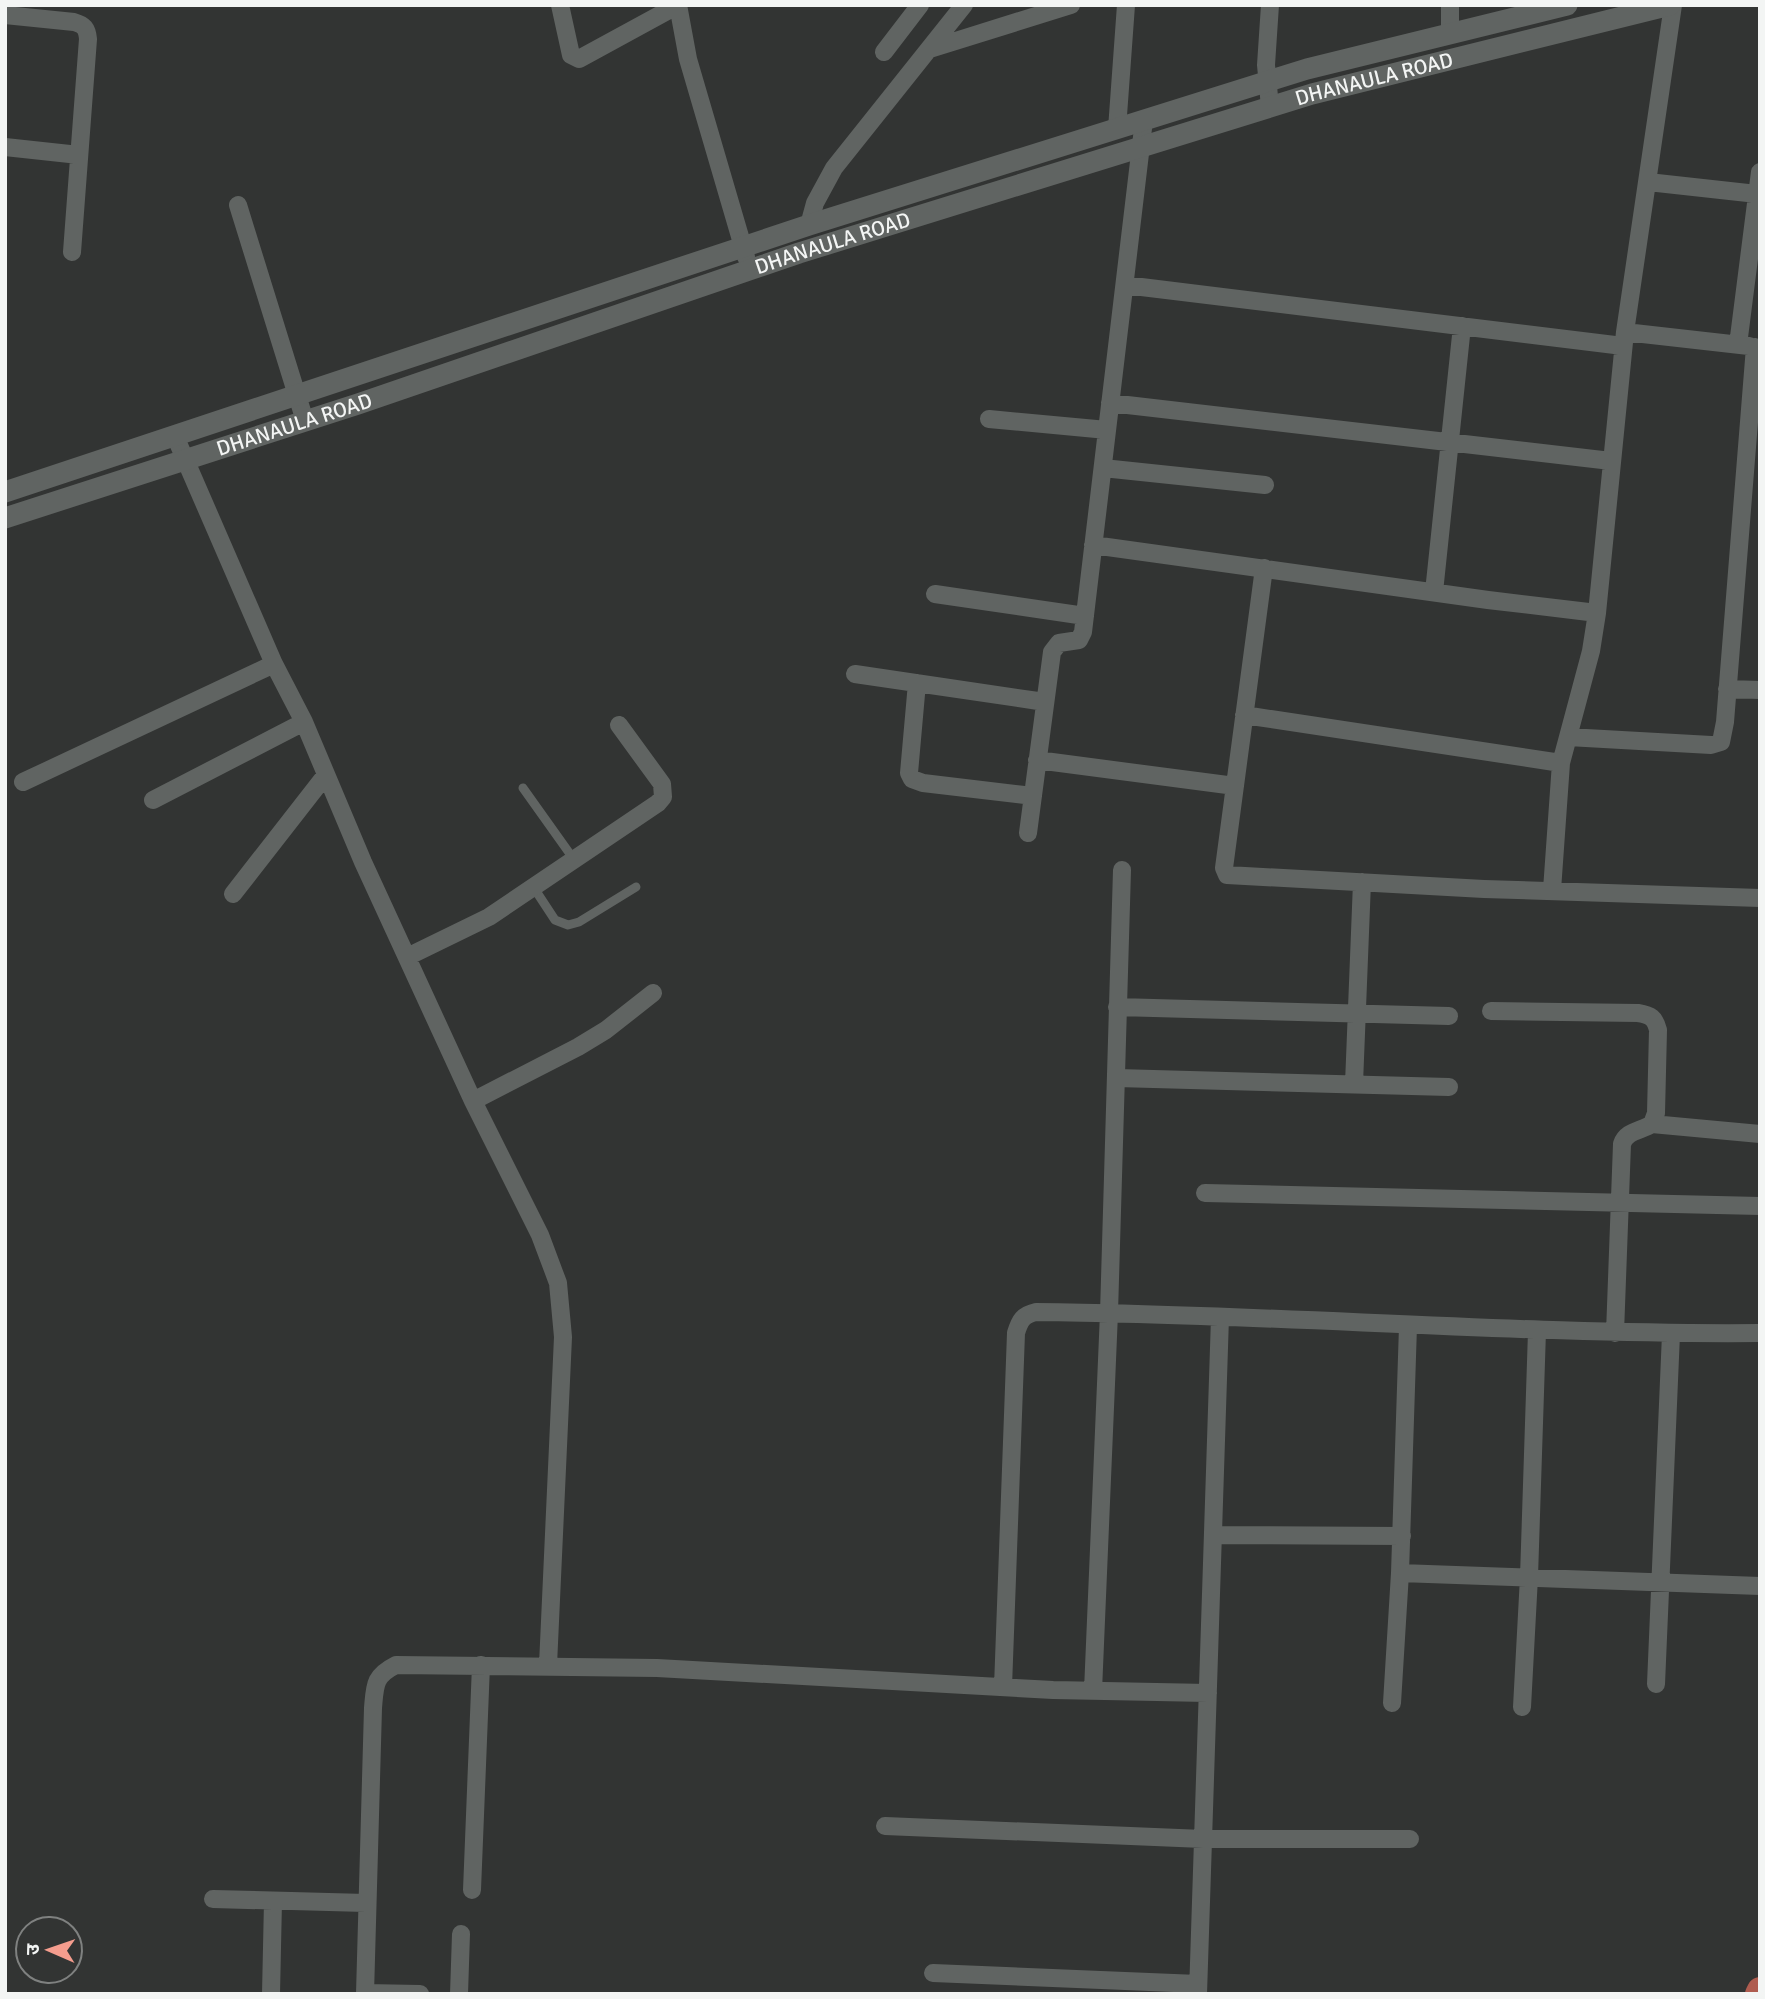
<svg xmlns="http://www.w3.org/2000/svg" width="1765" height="1999" viewBox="0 0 1765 1999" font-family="Signika,'Noto Sans Devanagari',sans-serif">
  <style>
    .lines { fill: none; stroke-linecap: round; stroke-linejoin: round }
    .service { stroke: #606462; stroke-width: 9 }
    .minor { stroke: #606462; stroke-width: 18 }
    .tertiary { stroke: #606462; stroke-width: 21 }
    .primary { stroke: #af5c4f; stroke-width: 26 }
    .labels { text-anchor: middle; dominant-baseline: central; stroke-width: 5; stroke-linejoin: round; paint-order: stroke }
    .street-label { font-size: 21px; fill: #f3f5f4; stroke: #323433 }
  </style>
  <rect width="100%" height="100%" fill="#323433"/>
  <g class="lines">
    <path class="service" d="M523,788l52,73
      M534,888l21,32 13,5 11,-3 57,-35"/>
    <path class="minor" d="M560,5l11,50 8,4 99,-54 10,54 58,198
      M1270,5l-4,60 4,42
      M5,15l69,7c10,3 13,6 14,17l-16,213
      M1450,34v-29
      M930,49l141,-44
      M884,52l36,-47
      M1117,129l9,-124
      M5,147l74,8
      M1648,182l109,12
      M238,205l67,216
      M809,225l6,-22 19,-35 130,-163
      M1125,285l498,61
      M1625,332l124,14
      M1738,345l22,-173
      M1110,403l501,58
      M989,419l118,11
      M175,436l99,228 30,58 59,140 110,239 67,134 18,48 5,54 -15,328
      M1103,468l162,17
      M1093,545l395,55 109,13
      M1264,568l-40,300 3,7 257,14 276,9
      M1434,592l28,-266
      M935,594l150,22
      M855,674l190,28
      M917,683l-8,90 3,6 11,4 110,13
      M1727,689l33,1
      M1244,715l317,48
      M1568,737l143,8 10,-3 4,-20 30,-375
      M1037,760l198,26
      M23,782l251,-118
      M153,800l151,-78
      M1028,833l24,-181 7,-9 20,-3 4,-8 61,-512
      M1552,890l9,-127 30,-112 6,-38 28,-281 48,-327
      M233,894l92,-118
      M407,957l82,-40 169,-114 5,-6 -1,-13 -43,-59
      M1117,1007l332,9
      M1491,1011l147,2c13,2 17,5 20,17l-2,83 -4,11c-11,7 -26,7 -30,20l-7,189
      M1117,1078l332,9
      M1354,1084l8,-202
      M473,1101l105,-54 28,-17 47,-37
      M1652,1124l108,10
      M1205,1193l555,13
      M1213,1535l189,1
      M1400,1573l360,13
      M1656,1684l15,-350
      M1003,1687l13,-354c4,-13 7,-18 20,-21 241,2 482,23 724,21
      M1093,1691l16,-378 13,-443
      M1392,1703l8,-130 8,-247
      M1522,1707l7,-130 8,-246
      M885,1826l318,13h207
      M472,1890l9,-225
      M213,1899l153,4
      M933,1973l265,11
      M365,1993l55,1
      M271,1994l2,-93
      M365,1994l8,-286c2,-23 1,-32 23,-43l261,3 396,22 155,3
      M459,1994l2,-60
      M1198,1994l22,-677"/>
    <g class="tertiary">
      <path d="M5,492l804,-267 498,-156 260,-64"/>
      <path id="s1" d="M5,518l353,-114 441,-151 513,-159 358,-89"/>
    </g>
    <path class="primary" d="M1758,1994l2,-4"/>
  </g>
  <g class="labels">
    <g class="street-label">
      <text stroke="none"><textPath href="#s1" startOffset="1438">DHANAULA ROAD</textPath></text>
      <text stroke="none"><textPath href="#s1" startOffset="872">DHANAULA ROAD</textPath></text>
      <text stroke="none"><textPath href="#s1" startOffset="304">DHANAULA ROAD</textPath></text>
    </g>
  </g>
  <rect width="1765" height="1999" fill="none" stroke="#f3f5f4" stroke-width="14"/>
  <g transform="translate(49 1950) rotate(272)"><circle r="33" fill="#323433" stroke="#7f8180" stroke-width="2"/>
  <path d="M0-5L12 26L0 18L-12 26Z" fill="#f59d8e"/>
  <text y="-10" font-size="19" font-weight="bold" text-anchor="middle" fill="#f3f5f4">उ</text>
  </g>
</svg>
